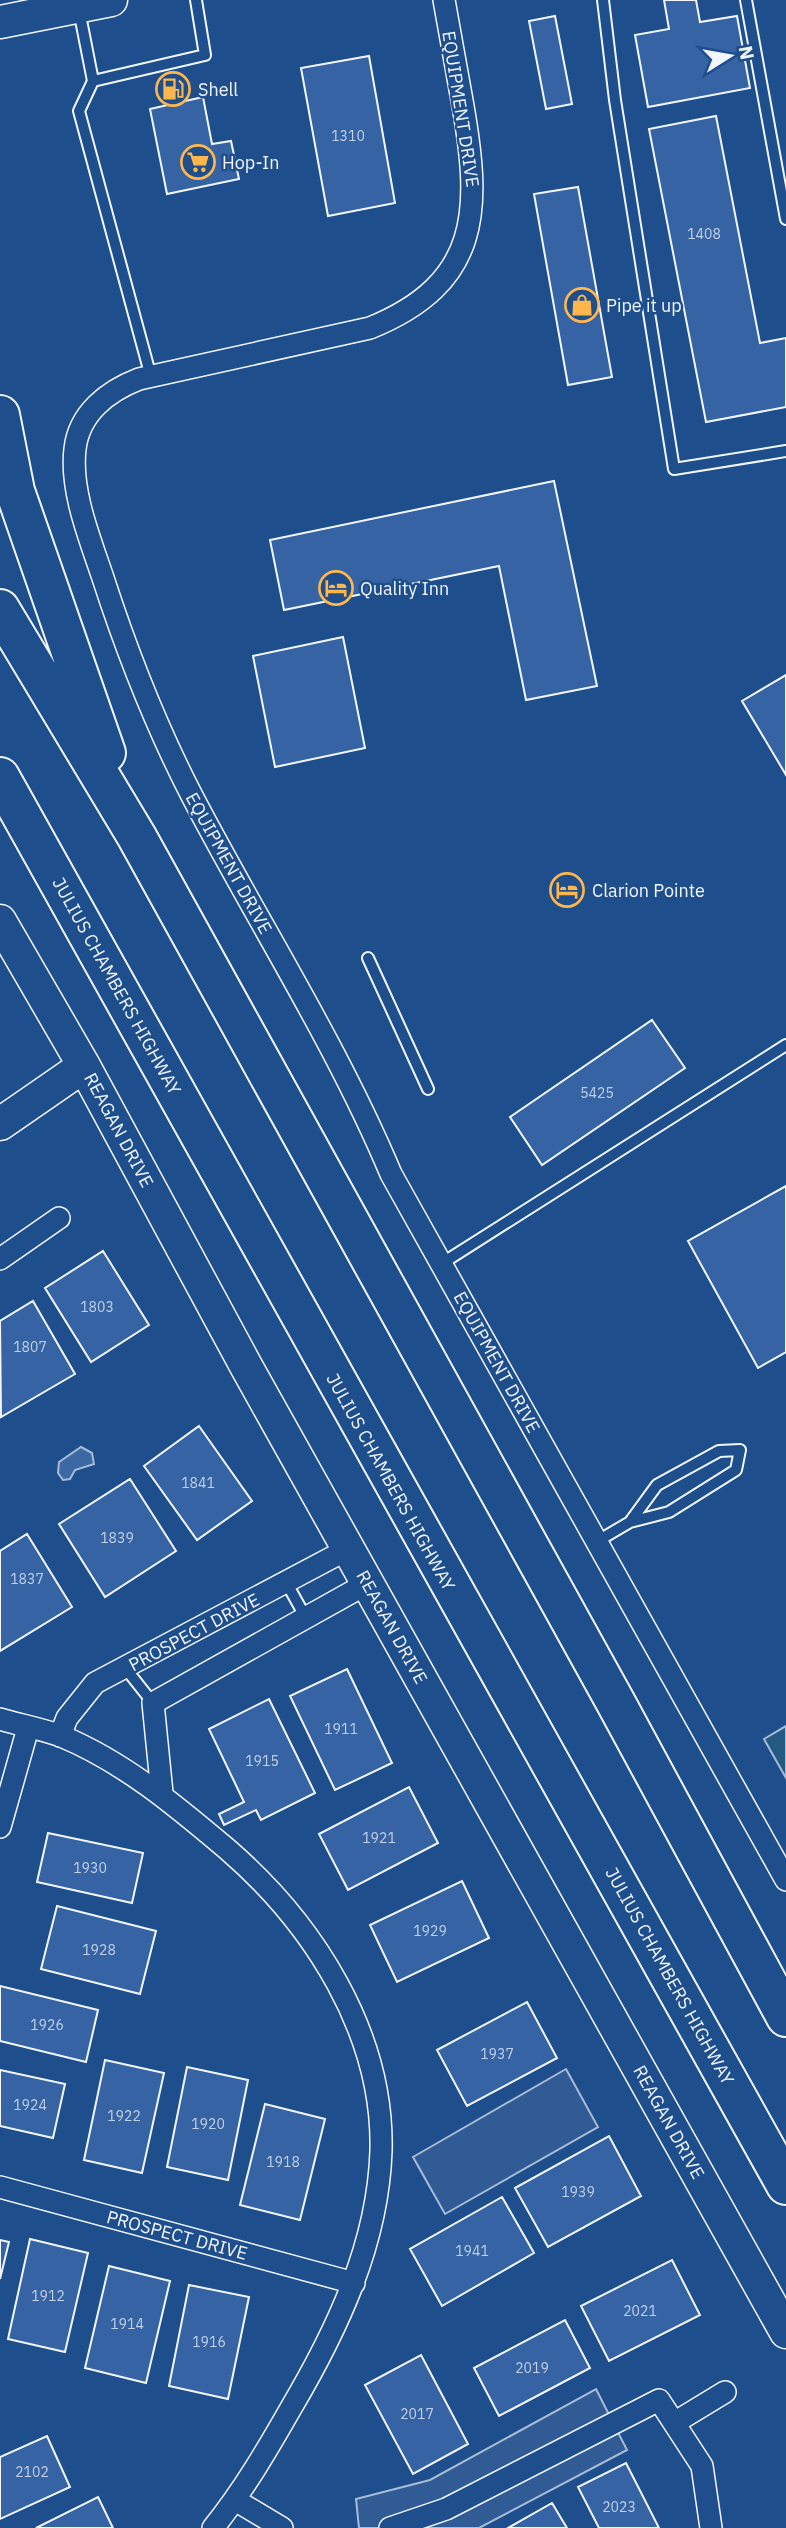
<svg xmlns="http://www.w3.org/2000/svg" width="786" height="2528" viewBox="0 0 786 2528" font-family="'IBM Plex Sans',sans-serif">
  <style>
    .green { fill: #245a82; stroke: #a8bbd7; stroke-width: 2 }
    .parking { fill: #305b95; stroke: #a8bbd7; stroke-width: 2 }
    .water { fill: #3b69a3; stroke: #a8bbd7; stroke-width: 2 }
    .building { fill: #3563a3; stroke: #f2f6ff; stroke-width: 2 }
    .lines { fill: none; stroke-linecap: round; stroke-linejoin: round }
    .lane-casing { stroke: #f2f6ff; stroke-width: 14 }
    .street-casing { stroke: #f2f6ff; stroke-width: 24 }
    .secondary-casing { stroke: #f2f6ff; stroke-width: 35 }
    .highway-casing { stroke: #f2f6ff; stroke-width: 42 }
    .lane { stroke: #1f4e8c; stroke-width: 10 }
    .street { stroke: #1f4e8c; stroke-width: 21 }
    .secondary { stroke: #1f4e8c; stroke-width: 32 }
    .highway { stroke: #1f4e8c; stroke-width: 38 }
    .labels { text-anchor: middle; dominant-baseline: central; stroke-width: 5; stroke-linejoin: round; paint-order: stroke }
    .number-label { font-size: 14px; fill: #c3d1e8 }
    .poi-label { font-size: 18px; fill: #f2f6ff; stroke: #1f4e8c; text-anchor: start }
    .street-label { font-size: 18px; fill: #f2f6ff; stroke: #1f4e8c }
  </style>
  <rect width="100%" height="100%" fill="#1f4e8c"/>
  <path class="green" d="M786,1726v52l-22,-39z"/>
  <path class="parking" d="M566,2069l32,58 -153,87 -32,-57z
    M596,2389l31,61 -148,78h-120l-3,-29 74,-19z"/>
  <path class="water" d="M81,1447l11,6 2,11 -19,6 -5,9 -7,1 -5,-7 1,-11z"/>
  <path class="building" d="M664,0h32l4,22 37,-6 13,72 -102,19 -13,-72 34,-6z
    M555,16l17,88 -26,5 -17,-88z
    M369,56l26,147 -67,13 -27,-148z
    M203,97l9,47 19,-3 8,38 -72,15 -17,-85z
    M716,116l44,227 26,-5v69l-80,15 -57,-293z
    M578,187l34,190 -44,8 -34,-191z
    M554,481l43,205 -71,14 -27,-134 -215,44 -14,-70z
    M343,637l22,111 -90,19 -22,-111z
    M786,675v100l-44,-74z
    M652,1020l33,48 -143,97 -32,-48z
    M786,1186v166l-28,16 -70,-127z
    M103,1251l46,74 -58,37 -46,-74z
    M33,1301l42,73 -74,43 -1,-96z
    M199,1426l53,75 -55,39 -53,-74z
    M130,1479l46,72 -71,46 -46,-73z
    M27,1534l45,73 -72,44v-100z
    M347,1669l45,94 -57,27 -45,-94z
    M269,1699l46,94 -54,27 -5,-10 -32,15 -5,-11 25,-12 -35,-73z
    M409,1787l29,56 -90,47 -29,-56z
    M48,1833l95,20 -11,50 -95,-21z
    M462,1881l27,57 -92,44 -27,-57z
    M57,1906l99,25 -16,63 -99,-25z
    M0,1986l98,24 -12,52 -86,-21z
    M527,2002l30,56 -90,48 -30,-56z
    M105,2060l59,13 -22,100 -58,-13z
    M187,2067l61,13 -20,100 -61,-13z
    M0,2070l65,14 -12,54 -53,-12z
    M265,2104l60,15 -25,101 -60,-15z
    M609,2136l32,60 -93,51 -33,-59z
    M502,2197l32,56 -92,53 -32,-57z
    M30,2239l58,14 -23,99 -57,-13z
    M0,2240l9,2 -9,37z
    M672,2260l28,55 -91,46 -28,-55z
    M109,2266l61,15 -24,102 -61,-15z
    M189,2285l60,12 -21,102 -59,-13z
    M565,2320l25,48 -91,48 -25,-48z
    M421,2355l47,89 -55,30 -48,-89z
    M47,2436l23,51 -70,32v-62z
    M626,2463l33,65h-60l-21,-41z
    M98,2497l15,31h-77z
    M552,2503l15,25h-59z"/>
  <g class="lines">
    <g class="lane-casing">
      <path id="lane" d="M603,0l12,100 59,369 112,-18
        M746,0l40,219
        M79,10l14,71 112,-26 -9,-55
        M93,81l-14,30 72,266
        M368,958l60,131
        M441,1264l345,-219
        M596,1542l34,-20 39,-10 67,-42 4,-20 -21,1 -62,34 -27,37
        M286,1582l20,36
        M126,1669l27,34"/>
    </g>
    <g class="street-casing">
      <path id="street" d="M444,0c6,35 13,71 19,106 18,104 18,177 -93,222l-231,51c-31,12 -60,34 -64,70 -5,42 15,90 28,129 24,74 52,146 88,216 66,127 144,247 200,380l395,706
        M0,1259l59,-41
        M0,1719c20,6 42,10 61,17 63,26 115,70 166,113 86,74 157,184 154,302 -3,93 -44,179 -90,257 -24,42 -48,83 -78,120
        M60,1736l7,-18 28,-35 253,-134
        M162,1793l-9,-90 215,-120
        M0,1827l28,-99
        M0,2187l354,96
        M674,2423l51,-31
        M235,2500l47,28
        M390,2528l56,-19 213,-109 43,66 9,62"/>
    </g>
    <g class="secondary-casing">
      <path id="secondary" d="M0,22l111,-22
        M0,921l84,145 162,300 540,966
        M0,1124l84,-58"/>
    </g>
    <g class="highway-casing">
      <path id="highway" d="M0,415l15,76 91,262
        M0,609l137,228 479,866 170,314
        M0,777l786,1408"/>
    </g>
    <use href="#lane" class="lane"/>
    <use href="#street" class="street"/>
    <use href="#secondary" class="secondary"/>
    <use href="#highway" class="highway"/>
  </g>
  <defs>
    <g id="fuel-ring" transform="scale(1.75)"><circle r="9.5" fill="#1f4e8c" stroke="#ffb74d" stroke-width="1.5"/><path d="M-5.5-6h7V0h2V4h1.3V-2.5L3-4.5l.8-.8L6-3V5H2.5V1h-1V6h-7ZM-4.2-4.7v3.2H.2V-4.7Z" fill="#ffb74d"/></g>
    <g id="supermarket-ring" transform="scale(1.75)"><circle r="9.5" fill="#1f4e8c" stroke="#ffb74d" stroke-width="1.5"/><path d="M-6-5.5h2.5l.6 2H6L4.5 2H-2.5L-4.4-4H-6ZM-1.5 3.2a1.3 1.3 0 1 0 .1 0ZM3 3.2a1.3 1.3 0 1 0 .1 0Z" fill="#ffb74d"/></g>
    <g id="shop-ring" transform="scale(1.75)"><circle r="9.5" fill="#1f4e8c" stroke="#ffb74d" stroke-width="1.5"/><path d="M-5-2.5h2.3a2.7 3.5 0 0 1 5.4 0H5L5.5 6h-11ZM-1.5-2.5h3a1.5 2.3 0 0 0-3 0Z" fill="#ffb74d"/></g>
    <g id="hotel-ring" transform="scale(1.75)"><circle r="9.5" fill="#1f4e8c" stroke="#ffb74d" stroke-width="1.5"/><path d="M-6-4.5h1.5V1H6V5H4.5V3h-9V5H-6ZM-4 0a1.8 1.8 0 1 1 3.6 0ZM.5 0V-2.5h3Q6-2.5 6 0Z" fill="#ffb74d"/></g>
  </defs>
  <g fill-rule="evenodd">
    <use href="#fuel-ring" x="173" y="89"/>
    <use href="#supermarket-ring" x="198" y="162"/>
    <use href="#shop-ring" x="582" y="305"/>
    <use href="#hotel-ring" x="336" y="588"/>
    <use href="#hotel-ring" x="567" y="890"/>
  </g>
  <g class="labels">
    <g class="number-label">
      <text x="348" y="136">1310</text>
      <text x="704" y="234">1408</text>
      <text x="597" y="1093">5425</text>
      <text x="97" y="1307">1803</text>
      <text x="30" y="1347">1807</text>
      <text x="198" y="1483">1841</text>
      <text x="117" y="1538">1839</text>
      <text x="27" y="1579">1837</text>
      <text x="341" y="1729">1911</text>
      <text x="262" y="1761">1915</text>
      <text x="379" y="1838">1921</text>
      <text x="90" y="1868">1930</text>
      <text x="430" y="1931">1929</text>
      <text x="99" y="1950">1928</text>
      <text x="47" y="2025">1926</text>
      <text x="497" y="2054">1937</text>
      <text x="30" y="2105">1924</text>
      <text x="124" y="2116">1922</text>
      <text x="208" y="2124">1920</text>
      <text x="283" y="2162">1918</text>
      <text x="578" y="2192">1939</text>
      <text x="472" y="2251">1941</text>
      <text x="48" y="2296">1912</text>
      <text x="640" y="2311">2021</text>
      <text x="127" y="2324">1914</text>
      <text x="209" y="2342">1916</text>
      <text x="532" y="2368">2019</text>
      <text x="417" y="2414">2017</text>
      <text x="32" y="2472">2102</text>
      <text x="619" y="2507">2023</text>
    </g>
    <g class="poi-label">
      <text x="198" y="89">Shell</text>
      <text x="222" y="162">Hop-In</text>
      <text x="606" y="305">Pipe it up</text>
      <text x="360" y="588">Quality Inn</text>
      <text x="592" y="890">Clarion Pointe</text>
    </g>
    <g class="street-label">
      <text transform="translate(461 109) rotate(81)">EQUIPMENT DRIVE</text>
      <text transform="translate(229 863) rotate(61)">EQUIPMENT DRIVE</text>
      <text transform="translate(117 986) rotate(61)">JULIUS CHAMBERS HIGHWAY</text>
      <text transform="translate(119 1130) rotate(62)">REAGAN DRIVE</text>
      <text transform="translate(497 1362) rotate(61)">EQUIPMENT DRIVE</text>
      <text transform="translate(391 1482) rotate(61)">JULIUS CHAMBERS HIGHWAY</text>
      <text transform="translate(392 1627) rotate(61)">REAGAN DRIVE</text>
      <text transform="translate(194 1632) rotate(-28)">PROSPECT DRIVE</text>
      <text transform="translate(670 1976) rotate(61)">JULIUS CHAMBERS HIGHWAY</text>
      <text transform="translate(669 2122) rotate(61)">REAGAN DRIVE</text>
      <text transform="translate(177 2235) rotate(15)">PROSPECT DRIVE</text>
    </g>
  </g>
  <g transform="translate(730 56) rotate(79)" stroke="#1f4e8c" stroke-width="5" paint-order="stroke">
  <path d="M0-5L12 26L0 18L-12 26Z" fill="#f2f6ff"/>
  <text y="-10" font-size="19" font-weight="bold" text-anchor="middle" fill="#f2f6ff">N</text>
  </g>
</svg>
